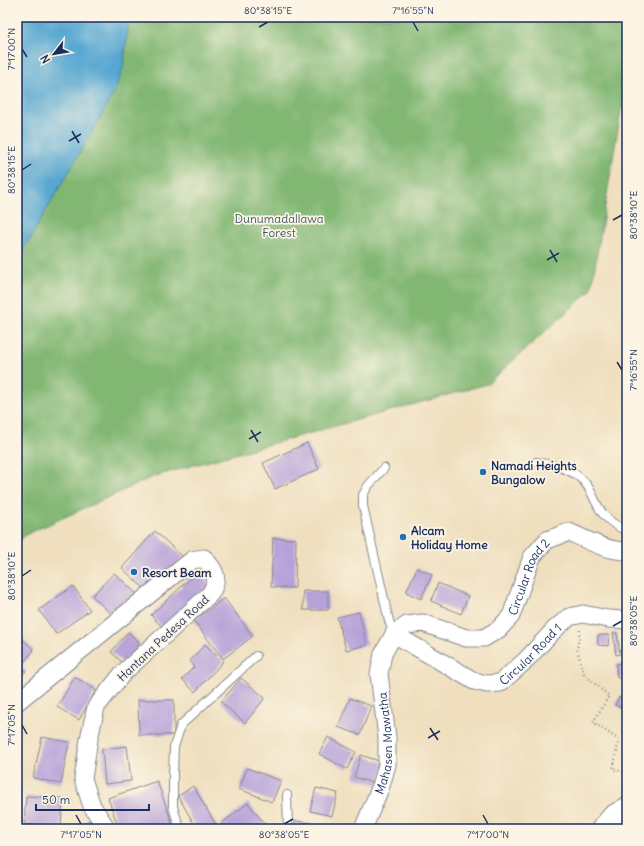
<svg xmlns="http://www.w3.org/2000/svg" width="644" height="846" viewBox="0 0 644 846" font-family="Delius,sans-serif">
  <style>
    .forest { fill: #82b773; stroke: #4e7368 }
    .water { fill: #56a7d1; stroke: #386b98 }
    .building { fill: #b6a1d9 }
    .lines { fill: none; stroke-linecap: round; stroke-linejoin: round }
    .service-casing { stroke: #85878e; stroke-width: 10 }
    .minor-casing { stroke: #85878e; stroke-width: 19 }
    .tertiary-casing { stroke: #85878e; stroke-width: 23 }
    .path { stroke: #85878e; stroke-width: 2.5; stroke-dasharray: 1 3; stroke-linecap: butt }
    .service { stroke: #fff; stroke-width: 8 }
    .minor { stroke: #fff; stroke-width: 17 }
    .tertiary { stroke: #fff; stroke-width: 21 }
    .ticks { fill: none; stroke: #1b2f5e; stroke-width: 1.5 }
    .poi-dot { fill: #1f6fb2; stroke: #fcf5e5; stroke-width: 1.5 }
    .labels { text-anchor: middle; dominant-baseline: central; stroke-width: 3.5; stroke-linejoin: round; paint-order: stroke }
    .park-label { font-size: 12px; fill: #3d5968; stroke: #fcf5e5 }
    .poi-label { font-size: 12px; font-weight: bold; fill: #1b2f5e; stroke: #fcf5e5; text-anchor: start }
    .street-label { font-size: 12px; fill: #1b2f5e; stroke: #fcf5e5 }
    .neatline { fill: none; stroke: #1b2f5e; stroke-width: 1.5 }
    .ticks-label { font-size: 10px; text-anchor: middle; fill: #1b2f5e }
  </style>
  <rect width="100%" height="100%" fill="#fcf5e5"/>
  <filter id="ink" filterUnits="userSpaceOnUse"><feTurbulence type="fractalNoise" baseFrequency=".025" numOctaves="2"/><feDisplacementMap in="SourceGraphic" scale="8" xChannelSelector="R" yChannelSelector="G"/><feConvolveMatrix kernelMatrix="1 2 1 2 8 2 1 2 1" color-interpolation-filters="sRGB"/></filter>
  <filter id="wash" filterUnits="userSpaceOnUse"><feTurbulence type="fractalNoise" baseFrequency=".012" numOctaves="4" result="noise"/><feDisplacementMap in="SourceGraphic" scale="16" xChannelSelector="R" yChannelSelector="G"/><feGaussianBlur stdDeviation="0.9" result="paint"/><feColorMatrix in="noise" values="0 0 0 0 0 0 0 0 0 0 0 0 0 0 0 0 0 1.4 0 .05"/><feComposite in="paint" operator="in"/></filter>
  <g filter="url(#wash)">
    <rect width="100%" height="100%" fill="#efdfbe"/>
    <path class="forest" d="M129,17h498v82l-6,11 -30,180 -104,94 -332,92 -130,59 -8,9v-283l97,-168 9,-25z"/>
    <path class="water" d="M17,17h112l-6,51 -9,25 -97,168z"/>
    <g id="blocks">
      <path class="building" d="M307,443l12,26 -44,20 -12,-26z
        M155,531l28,26 -33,37 -28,-26z
        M273,538l23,1 -1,49 -24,-1z
        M417,568l15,7 -11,24 -15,-7z
        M197,572l14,15 -46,43 -14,-15z
        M114,573l23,21 -21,24 -24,-22z
        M438,583l30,13 -7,18 -30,-13z
        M73,586l17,24 -34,24 -17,-24z
        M303,591h25v19h-25z
        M224,598l29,38 -30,23 -29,-38z
        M359,612l8,33 -21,5 -9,-33z
        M128,632l12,11 -17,20 -12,-11z
        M613,633h4l3,21 -4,1z
        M18,635l16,15 -13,16 5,5 -9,10z
        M598,635h11l-1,11 -10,-1z
        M205,644l18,18 -28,30 -13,-13 12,-12 -5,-5z
        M626,663l1,15h-10l-1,-14z
        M75,677l21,13 -17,30 -22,-13z
        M241,678l24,20 -20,25 -24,-21z
        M619,697l8,4v15l-3,-2 2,-4 -11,-5z
        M350,698l21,8 -11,29 -22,-8z
        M138,700h36v35h-35z
        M42,737l27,5 -8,42 -28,-6z
        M328,737l28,15 -9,17 -28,-15z
        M127,746l4,35 -26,3 -3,-35z
        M361,755l24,8 -7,22 -24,-8z
        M247,768l34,13 -9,21 -33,-13z
        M157,781l17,48h-55l-11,-31z
        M193,786l25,42 -2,1h-19l-19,-33z
        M316,788l22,5 -6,23 -22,-5z
        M26,796l37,2 -2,29 -37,-3z
        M248,803l21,26h-44l-4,-5z
        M89,820l5,9h-18z
        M295,821l16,2 -1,6h-16z"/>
    </g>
  </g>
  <g filter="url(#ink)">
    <use href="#blocks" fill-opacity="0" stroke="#85878e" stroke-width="1"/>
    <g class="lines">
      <g class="service-casing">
        <path id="service" d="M536,462c15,3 31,5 43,15 13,9 15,27 25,38 7,8 14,12 23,16
          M384,468l-16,18 -5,9v11l26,115 5,13
          M287,795l1,34
          M180,829l-7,-22v-33l1,-27 7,-22 75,-69"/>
      </g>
      <g class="minor-casing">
        <g id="minor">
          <path id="s1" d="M394,634l80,47 13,3 13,-1 25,-22 30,-32 14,-12 14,-3 25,5 19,1"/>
          <path d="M17,702l175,-142 12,-2c12,13 16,20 6,36l-87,79 -27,34 -7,32 -6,40 9,27 15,23"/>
          <path id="s2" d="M363,829l18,-43 6,-21v-28l-8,-63 4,-20 11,-20 13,-9 16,-2 43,15h18l15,-9 12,-13 21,-59 15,-17 22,-8c18,8 38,19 58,19"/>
        </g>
      </g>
      <g class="tertiary-casing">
        <path id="tertiary" d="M602,829l11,-13 14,-8"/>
      </g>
      <path class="path" d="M580,630l-3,19 7,25 25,22 -16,26 26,18 -6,29 14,4"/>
      <use href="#service" class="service"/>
      <use href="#minor" class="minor"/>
      <use href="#tertiary" class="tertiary"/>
    </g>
  </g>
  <path class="ticks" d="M413,22l5,9M259,27l9,-5M22,49l5,8M72,131l7,12M69,141l12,-7M22,170l9,-6M613,220l9,-5M550,250l7,12M547,260l12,-7M617,362l5,8M251,430l7,12M249,439l12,-7M22,576l9,-6M613,626l9,-5M22,725l5,9M430,728l8,12M428,738l12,-7M76,815l5,9M483,815l5,9M284,824l9,-5"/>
  <g class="poi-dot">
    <circle cx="483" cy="472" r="4"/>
    <circle cx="403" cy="537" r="4"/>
    <circle cx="134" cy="572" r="4"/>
  </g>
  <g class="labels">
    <g class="park-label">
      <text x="279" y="218">Dunumadallawa<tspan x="279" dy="14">Forest</tspan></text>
    </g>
    <g class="poi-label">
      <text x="491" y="465">Namadi Heights<tspan x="491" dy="14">Bungalow</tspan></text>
      <text x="411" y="530">Alcam<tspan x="411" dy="14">Holiday Home</tspan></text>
      <text x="142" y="572">Resort Beam</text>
    </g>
    <g class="street-label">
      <text stroke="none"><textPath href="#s2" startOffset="377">Circular Road 2</textPath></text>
      <text transform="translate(163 638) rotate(-43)">Hantana Pedesa Road</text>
      <text stroke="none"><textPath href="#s1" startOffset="161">Circular Road 1</textPath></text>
      <text stroke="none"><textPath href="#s2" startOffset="90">Mahasen Mawatha</textPath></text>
    </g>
  </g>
  <rect width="644" height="846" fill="none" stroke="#fcf5e5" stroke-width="44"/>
  <g transform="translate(54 54) rotate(239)" stroke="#fcf5e5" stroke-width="3" paint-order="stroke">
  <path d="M0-3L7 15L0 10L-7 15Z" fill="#1b2f5e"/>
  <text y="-6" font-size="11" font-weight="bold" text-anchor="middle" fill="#1b2f5e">N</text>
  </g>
  <path d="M36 804v6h113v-6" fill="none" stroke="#1b2f5e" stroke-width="2"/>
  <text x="42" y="804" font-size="12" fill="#1b2f5e" stroke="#fcf5e5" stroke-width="3" paint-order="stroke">50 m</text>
  <rect x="22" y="22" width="600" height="802" class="neatline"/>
  <g class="ticks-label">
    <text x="268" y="14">80°38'15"E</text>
    <text x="413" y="14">7°16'55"N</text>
    <text transform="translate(11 49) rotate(-90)" y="4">7°17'00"N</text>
    <text transform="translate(11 170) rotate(-90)" y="4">80°38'15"E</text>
    <text transform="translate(633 215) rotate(-90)" y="4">80°38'10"E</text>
    <text transform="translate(633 370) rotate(-90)" y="4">7°16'55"N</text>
    <text transform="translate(11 576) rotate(-90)" y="4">80°38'10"E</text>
    <text transform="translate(633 621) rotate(-90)" y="4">80°38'05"E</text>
    <text transform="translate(11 725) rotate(-90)" y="4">7°17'05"N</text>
    <text x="81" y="838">7°17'05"N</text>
    <text x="284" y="838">80°38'05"E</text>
    <text x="488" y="838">7°17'00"N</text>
  </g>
</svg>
